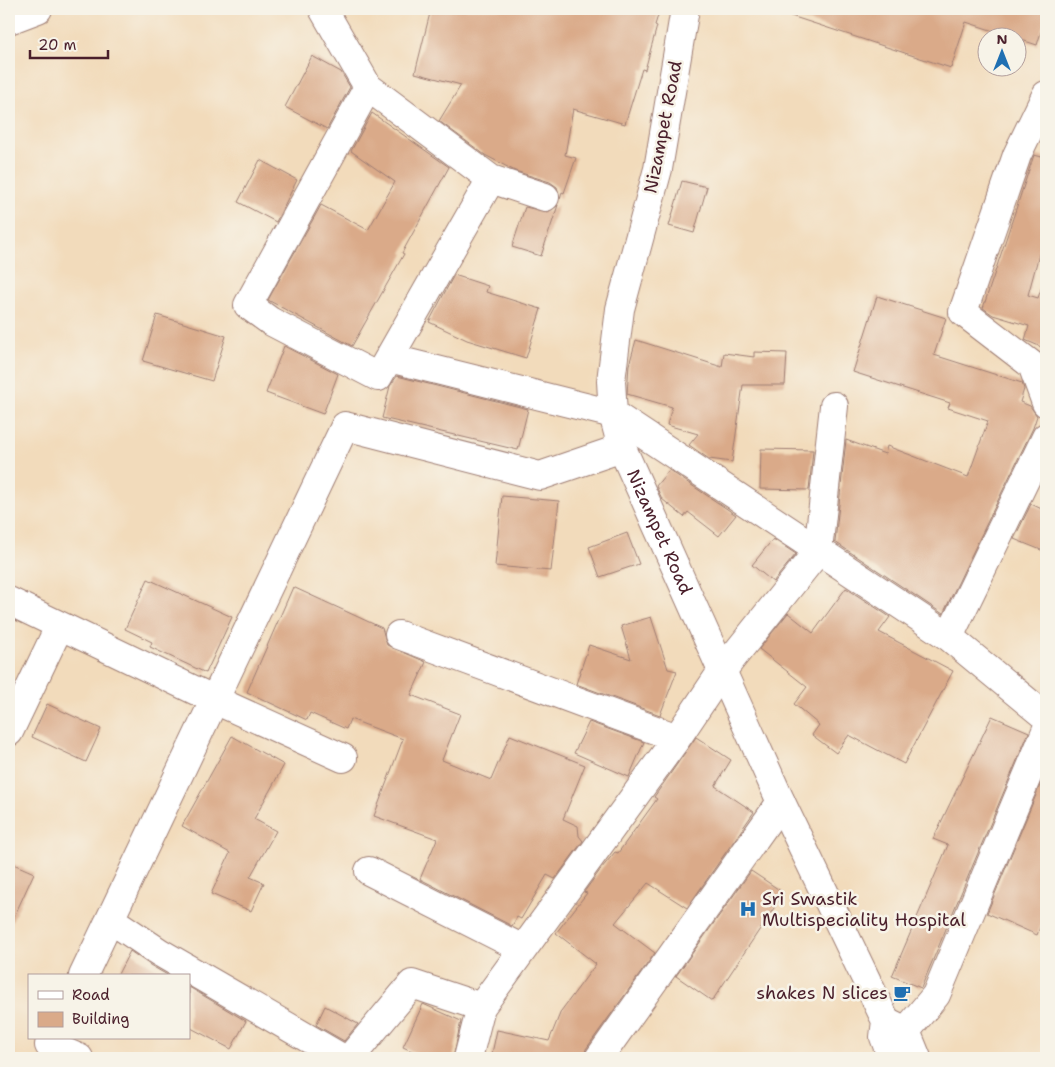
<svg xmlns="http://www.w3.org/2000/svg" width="1055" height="1067" viewBox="0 0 1055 1067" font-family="'Shantell Sans',sans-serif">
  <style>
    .building { fill: #daaa89 }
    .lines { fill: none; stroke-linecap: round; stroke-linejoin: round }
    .street-casing { stroke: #9e7d73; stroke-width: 30 }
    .primary-casing { stroke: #9e7d73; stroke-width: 30 }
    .street { stroke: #fff; stroke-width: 28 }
    .primary { stroke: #fff; stroke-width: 28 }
    .labels { text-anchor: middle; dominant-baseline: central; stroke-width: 5; stroke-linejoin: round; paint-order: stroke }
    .street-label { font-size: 18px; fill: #4a1f2b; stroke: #f7f3e8 }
    .poi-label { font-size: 18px; fill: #4a1f2b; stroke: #f7f3e8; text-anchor: start }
  </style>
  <rect width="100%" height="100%" fill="#f7f3e8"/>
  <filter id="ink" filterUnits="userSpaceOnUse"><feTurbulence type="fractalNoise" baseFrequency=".02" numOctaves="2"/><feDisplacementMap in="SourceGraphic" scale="10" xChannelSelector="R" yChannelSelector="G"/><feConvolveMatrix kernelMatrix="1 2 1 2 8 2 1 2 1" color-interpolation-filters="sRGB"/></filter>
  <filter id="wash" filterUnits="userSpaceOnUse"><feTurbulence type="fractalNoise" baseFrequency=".0096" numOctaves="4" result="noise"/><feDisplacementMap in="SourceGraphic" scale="20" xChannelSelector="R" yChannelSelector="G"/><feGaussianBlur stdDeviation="1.12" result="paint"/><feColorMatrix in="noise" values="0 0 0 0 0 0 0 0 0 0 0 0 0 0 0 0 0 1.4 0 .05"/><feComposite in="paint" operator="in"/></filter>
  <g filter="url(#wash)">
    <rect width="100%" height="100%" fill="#f2dbbb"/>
    <g id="blocks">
      <path class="building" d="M431,9h229l-5,16 2,1 -12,44 -3,-1 -17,55 -52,-15 -8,46 11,3 -12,35 -2,-1 -2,7 -3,-12 -7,-5 -35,-11 -30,-16 -46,-34 22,-36 -46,-12z
        M783,9h263v7l-9,29 -71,-23 -15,46 -169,-55z
        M312,56l29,16 9,15 -23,42 -42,-22z
        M372,113l77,54 -47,86 2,1 -52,92 -84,-46 53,-95 47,25 27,-48 -44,-31z
        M1034,155l12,3v71l-18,66 10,3 4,-12 4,1v62l-21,-9 4,-14 -36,-11 -10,-7z
        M260,160l37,20 -21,42 -38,-20z
        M682,181l25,6 -13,46 -25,-7z
        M558,205l-17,51 -29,-9 13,-40 23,5z
        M454,275l34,11 -2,6 55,17 -15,49 -59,-18 -38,-18z
        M877,296l69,22 -12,37 88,28 2,6 -4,13 10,4 7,10 -4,12 -90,186 -108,-72 11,-102 39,14 2,-8 81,31 20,-56 -40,-13 2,-5 -97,-31z
        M157,315l69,21 -14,45 -69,-20z
        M636,340l86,27 2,-14 30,4v-5l33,1 -2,32h-42l-11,77 -23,-3 -20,-14 9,-11 -31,-9 5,-18 -45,-13 2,-29z
        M284,346l54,28 -15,40 -57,-21z
        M397,376l131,33 -10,41 -136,-32 8,-32z
        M761,449l52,1 -4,40 -49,-1z
        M669,470l67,45 -17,21 -31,-24 -4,5 -22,-18 -6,-13z
        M502,496l57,5 -8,70 -56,-5z
        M1031,504l15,7v41l-32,-13z
        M627,533l12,31 -39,13 -11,-30z
        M773,539l23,15 -23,28 -21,-17z
        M148,579l84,38 -26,56 -56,-26 2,-5 -27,-13z
        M293,587l89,41 5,17 39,17 -15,33 49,19 -18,46 49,20 19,-45 75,30 -22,54 15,7 1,10 4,5 -28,38 -8,-4 -26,44 -4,-2 -5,9 -92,-47 17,-40 -63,-23 29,-77 -53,-20 -4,10 -36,-16 -3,7 -60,-28z
        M846,588l44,29 -11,15 74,39 -49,93 -55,-29 -13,18 -24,-18 7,-10 -25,-21 13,-17 -48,-38 29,-36 25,20z
        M651,617l17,52 9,2 -17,44 -84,-31 13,-39 42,14 -10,-33z
        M47,704l54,25 -15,33 -54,-25z
        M992,716l37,16 -108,256 -29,-12 56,-131 -15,-6z
        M589,722l55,20 -15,35 -55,-24z
        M232,736l52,29 -30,54 22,12 -26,46 14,6 -13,28 -40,-17 19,-41 -48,-27z
        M696,737l35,23 -16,26 39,26 -67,96 -39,-25 -33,40 40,30 -69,96 -2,9h-93l6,-28 52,11 12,-30 35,-47 -40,-31 31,-40 -3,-1 17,-23 14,-17 3,1 39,-54 -3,-2z
        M1043,778l3,1v134l-9,22 -50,-22z
        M9,862l25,11 -25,55z
        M751,871l33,22 -72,108 -36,-25z
        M130,951l20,14 19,11h-52z
        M189,987l57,34 -15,28 -42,-22z
        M423,1004l38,17 -8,37h-26l-24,-11z
        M325,1006l33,18 -14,17 -28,-16z"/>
    </g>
  </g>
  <g filter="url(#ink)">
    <use href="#blocks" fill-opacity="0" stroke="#9e7d73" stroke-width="1"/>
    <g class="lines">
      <g class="street-casing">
        <path id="street" d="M323,9l45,78 123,92 54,18
          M368,87l-120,218 22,16 108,56 113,-198
          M1046,95l-29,60 -54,157 69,53 14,38
          M389,358l224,56 336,223 97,80
          M9,601l206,99 128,58
          M399,635l278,103
          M949,637l97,-200
          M9,732l50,-105
          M369,871l154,78
          M110,919l49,33 183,106
          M83,976l262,-550 195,50 82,-28
          M906,1031l30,-36 110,-264
          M49,1045l30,13
          M350,1058l62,-74 69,23
          M468,1058l13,-51 196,-269 45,-67 96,-120 16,-145
          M599,1058l182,-256"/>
      </g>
      <g class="primary-casing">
        <g id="primary">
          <path id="s1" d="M685,9l-27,160 -38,140 -9,72 2,33 9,34 159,354 105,219 -2,16 8,21"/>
          <path d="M9,20l29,-11"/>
          <path d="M886,1021l20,10 11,27"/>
        </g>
      </g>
      <use href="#street" class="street"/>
      <use href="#primary" class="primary"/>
    </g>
  </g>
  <defs>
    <g id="hospital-bare" transform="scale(1.35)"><path d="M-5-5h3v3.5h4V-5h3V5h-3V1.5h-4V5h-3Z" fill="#1f6fb2" stroke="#f7f3e8" stroke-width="2.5" paint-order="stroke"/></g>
    <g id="cafe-bare" transform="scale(1.35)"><path d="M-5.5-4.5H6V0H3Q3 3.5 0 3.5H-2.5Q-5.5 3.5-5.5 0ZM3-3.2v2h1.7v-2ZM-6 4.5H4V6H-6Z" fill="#1f6fb2" stroke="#f7f3e8" stroke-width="2.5" paint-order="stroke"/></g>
  </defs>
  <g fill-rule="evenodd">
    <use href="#hospital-bare" x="748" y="909"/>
    <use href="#cafe-bare" x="902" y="993"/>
  </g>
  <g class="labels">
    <g class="street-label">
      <text transform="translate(663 127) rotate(-79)">Nizampet Road</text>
      <text stroke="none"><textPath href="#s1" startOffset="540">Nizampet Road</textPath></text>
    </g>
    <g class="poi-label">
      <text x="762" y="899">Sri Swastik<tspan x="762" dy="21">Multispeciality Hospital</tspan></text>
      <text x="888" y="993" text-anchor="end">shakes N slices</text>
    </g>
  </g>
  <rect width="1055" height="1067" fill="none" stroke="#f7f3e8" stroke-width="30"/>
  <rect x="28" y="974" width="162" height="65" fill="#f7f3e8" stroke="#b29e9c"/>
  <rect x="38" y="991" width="25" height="8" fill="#ffffff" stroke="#b29e9c"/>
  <text x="72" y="1000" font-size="15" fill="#4a1f2b">Road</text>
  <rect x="38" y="1012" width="25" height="15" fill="#daaa89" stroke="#b29e9c"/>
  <text x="72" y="1024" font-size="15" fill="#4a1f2b">Building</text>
  <g transform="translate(1002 52)"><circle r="24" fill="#f7f3e8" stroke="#b29e9c"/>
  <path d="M0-4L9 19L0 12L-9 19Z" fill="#1f6fb2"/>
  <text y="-8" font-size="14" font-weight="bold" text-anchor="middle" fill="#4a1f2b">N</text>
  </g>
  <path d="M30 50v8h78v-8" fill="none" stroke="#4a1f2b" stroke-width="2.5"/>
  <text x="38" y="50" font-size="15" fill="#4a1f2b" stroke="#f7f3e8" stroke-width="4" paint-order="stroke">20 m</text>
</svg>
